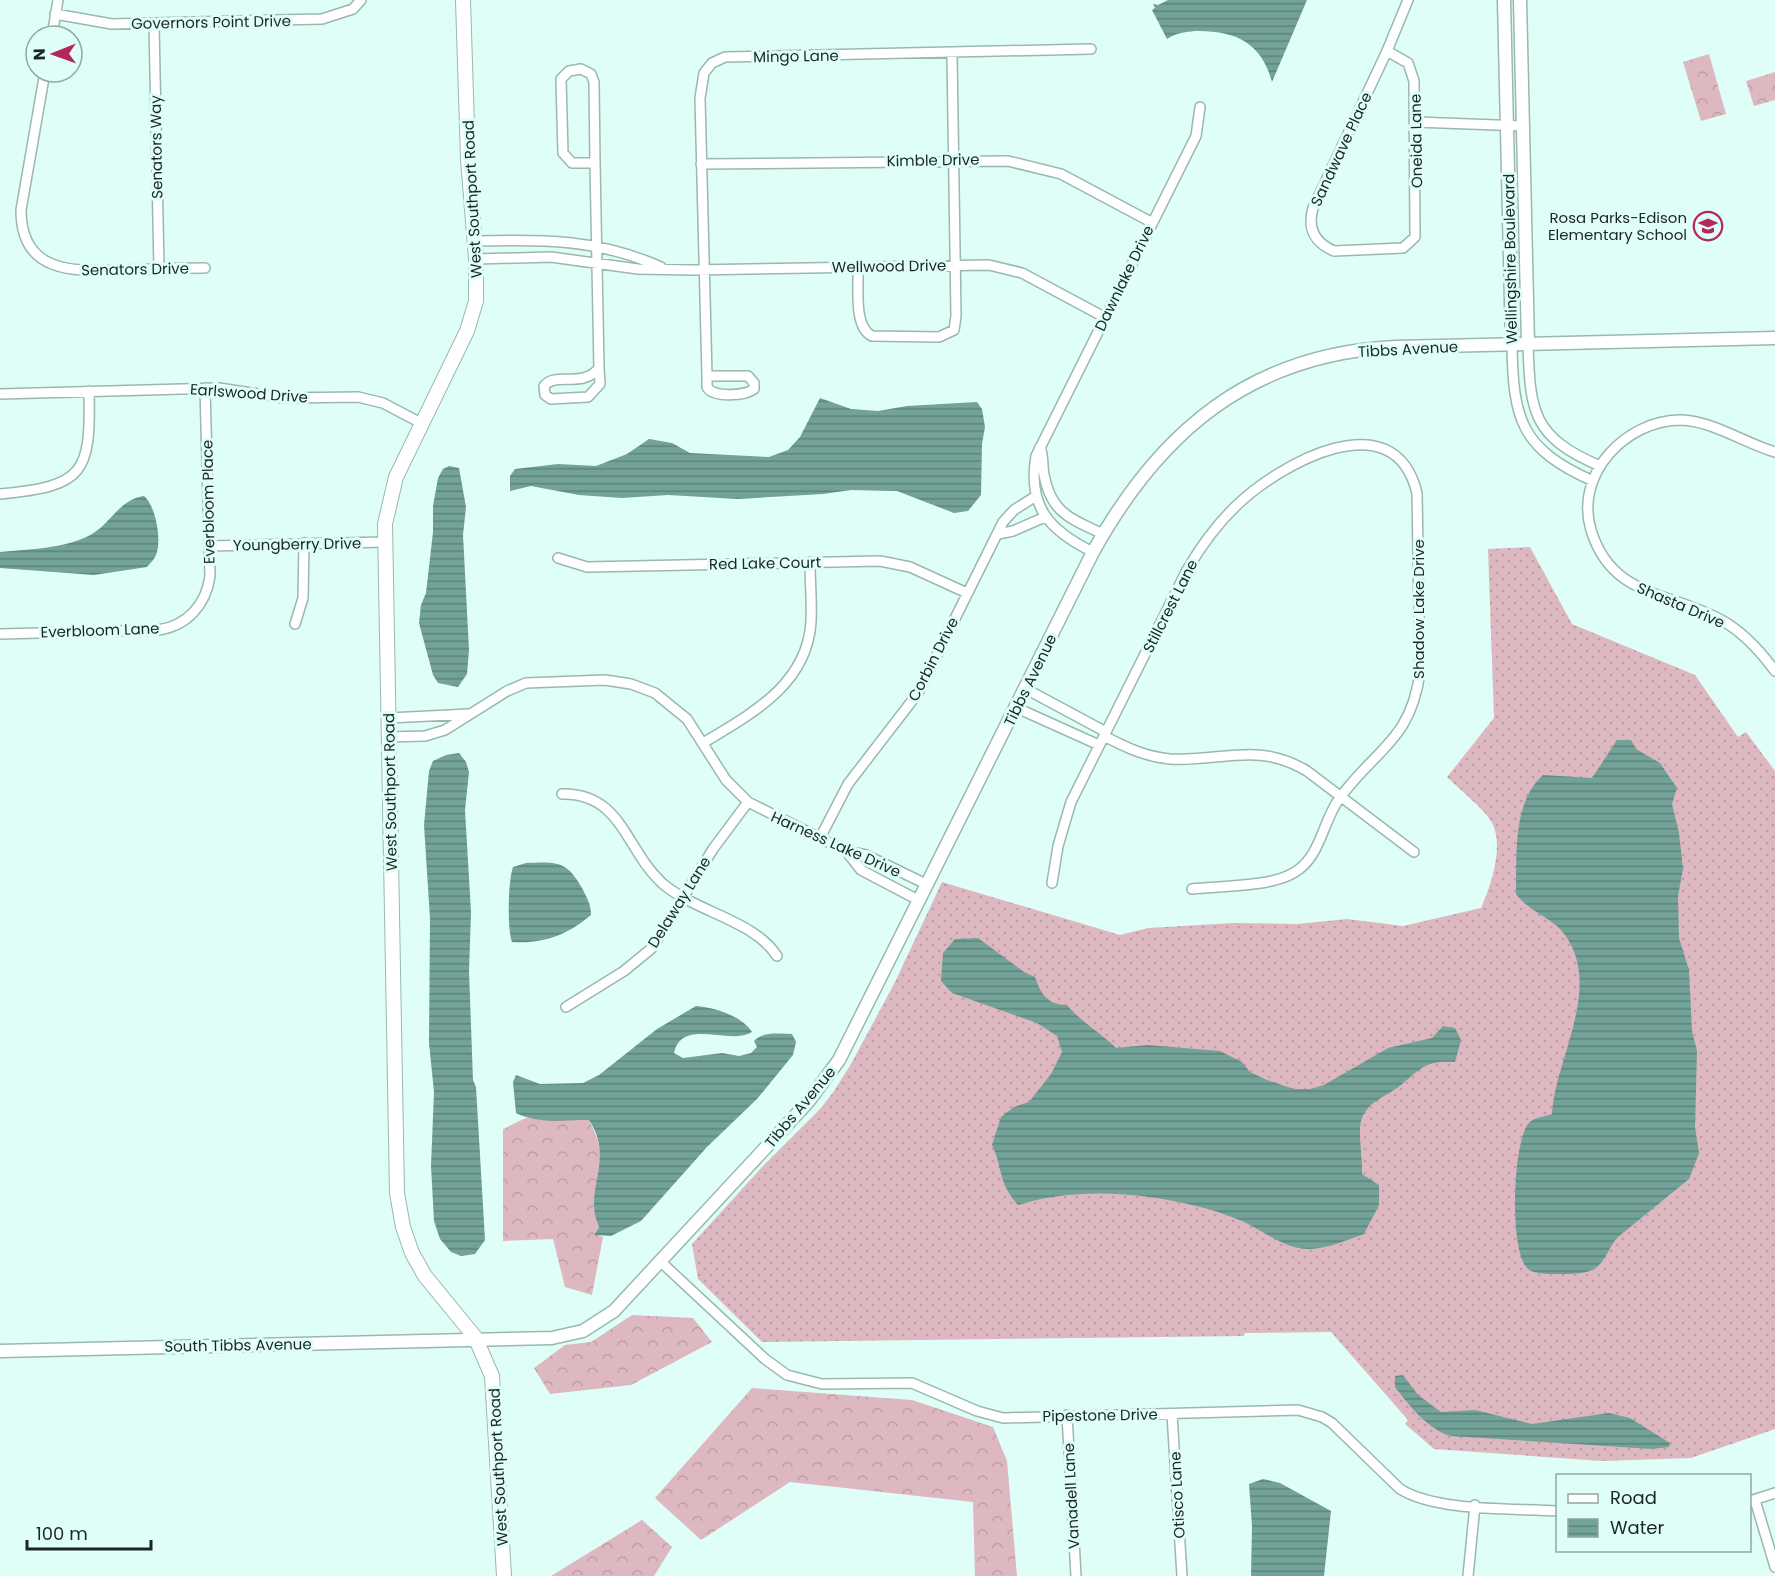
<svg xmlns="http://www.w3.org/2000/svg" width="1775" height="1576" viewBox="0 0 1775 1576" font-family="Poppins,sans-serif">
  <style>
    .grass { fill: url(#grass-dots) }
    .forest { fill: url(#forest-crowns) }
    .water { fill: url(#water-rules) }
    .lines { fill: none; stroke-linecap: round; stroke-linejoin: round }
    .minor-casing { stroke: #9ab7b1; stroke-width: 12 }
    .tertiary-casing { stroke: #9ab7b1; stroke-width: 15 }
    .secondary-casing { stroke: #9ab7b1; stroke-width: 16 }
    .minor { stroke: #fff; stroke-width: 9 }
    .tertiary { stroke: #fff; stroke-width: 12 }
    .secondary { stroke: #fff; stroke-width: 14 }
    .labels { text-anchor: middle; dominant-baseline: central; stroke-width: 6; stroke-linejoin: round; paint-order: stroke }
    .street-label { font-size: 15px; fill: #1a2623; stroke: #dffef7 }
    .poi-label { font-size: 15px; fill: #1a2623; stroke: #dffef7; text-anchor: end }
  </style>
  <defs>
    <pattern id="grass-dots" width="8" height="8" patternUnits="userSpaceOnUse" patternTransform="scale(1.5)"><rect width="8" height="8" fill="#deb8c1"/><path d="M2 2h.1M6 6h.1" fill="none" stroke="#be9ea6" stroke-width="1.8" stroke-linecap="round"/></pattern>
    <pattern id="forest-crowns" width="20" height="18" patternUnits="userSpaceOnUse" patternTransform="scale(1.5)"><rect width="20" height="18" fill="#deb8c1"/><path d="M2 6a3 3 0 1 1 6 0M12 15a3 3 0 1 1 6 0" fill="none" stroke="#be9ea6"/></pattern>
    <pattern id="water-rules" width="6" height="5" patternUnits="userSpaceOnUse" patternTransform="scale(1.5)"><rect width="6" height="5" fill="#72a298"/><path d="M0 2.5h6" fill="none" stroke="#5d847c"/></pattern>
  </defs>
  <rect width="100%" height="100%" fill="#dffef7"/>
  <path class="grass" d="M1530,547l42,77 123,51 43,62 8,-5 29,39v658l-84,29 -89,3 -168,-12 -29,-25 3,-4 -77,-88 -86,1 -1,3 -482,6 -64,-63 -6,-35 71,-78 58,-58 13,-17 17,-27 43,-80 48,-102 178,53 28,-7 86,-5 63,1 50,-5 56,7 78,-18c10,-22 24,-64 10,-87 -9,-14 -32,-32 -44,-44l47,-59 -6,-169z"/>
  <path class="forest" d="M1709,54l17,60 -25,7 -18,-59z
    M1775,72v28l-21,6 -8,-25z
    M526,1118l63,2c8,16 14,31 11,50 -3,20 -10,38 -1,57l-5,7 9,3 -11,58 -27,-8 -12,-48 -50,2v-112z
    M632,1315l61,3 19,24 -81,43 -81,9 -16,-26 31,-23 26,-3z
    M752,1388l160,12 81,27 14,34 10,115h-42l-2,-74 -183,-20 -89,58 -46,-42z
    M642,1520l30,27 -18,29h-103z"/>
  <path class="water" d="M1168,0h139l-35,82c-10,-38 -35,-51 -73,-51 -10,0 -24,2 -32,8l-15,-29 3,-2 -2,-4 5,1z
    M820,398l31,11 27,2 29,-5 70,-4 5,7 3,18 -3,17 -1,51 -13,16 -14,2 -57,-22 -46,-1 -28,4 -85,5 -70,-4 -46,3 -43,-3 -48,-9 -21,5v-15l5,-7 43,-5 38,2 31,-12 22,-15 23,4 18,10 79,4 19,-7 12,-13z
    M449,466l10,2 7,39 -3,28 6,115 -2,24 -9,13 -20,-4 -5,-8 -14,-52 2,-18 5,-12 7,-61v-26l5,-28 5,-9z
    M144,496c12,10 18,45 12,59 -2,5 -6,8 -9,12l-53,8 -94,-7v-16c30,-3 65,-3 92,-18 19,-11 28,-35 52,-38z
    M1617,740h14l5,9 24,14 17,25 -5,16 7,29 4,36 -5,27 1,42 10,32 3,61 5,20 -2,76 4,26 -10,26 -71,58c-10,10 -12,25 -24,32 -9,5 -22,5 -32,5 -9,0 -29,1 -35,-6 -18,-19 -14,-124 1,-144 5,-7 16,-7 24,-10 3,-55 51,-126 13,-179 -11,-17 -35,-22 -49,-41 1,-38 -4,-91 27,-119l49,3z
    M459,753l7,9 3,10 -4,38 6,102 -2,59 4,109 3,7 9,153 -10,14 -14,2 -10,-4 -11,-13 -6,-18 -3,-55 3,-74 -5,-49 1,-124 -6,-94 5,-54 4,-10 13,-6z
    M526,863c31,-1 40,-3 56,25 5,10 9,16 9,27 -24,20 -47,29 -79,27 -5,-14 -4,-61 1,-75z
    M978,938l46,34 11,5c6,17 12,28 32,28 14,17 33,27 49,43l32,-3 72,6 22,11 8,10 17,8 27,9h16l14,-4 64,-37 44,-10 11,-12 12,2 6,12 -6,22c-29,-2 -34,6 -54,23 -13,11 -32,15 -39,33 -5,10 1,43 0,56l17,11v20l-15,29c-17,6 -35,14 -53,15 -26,1 -45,-17 -67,-27 -14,-6 -30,-12 -44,-15 -58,-15 -125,-20 -182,-2 -20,-22 -15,-37 -26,-60l9,-28 13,-10 15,-5 22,-28 11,-22 -5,-16 -20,-13 -85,-30 -11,-12 2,-28 12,-14z
    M696,1006c18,1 46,10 56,26 -23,14 -70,-15 -78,21l9,5 39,-5 17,3 12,-3 6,-6 -3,-6c9,-10 26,-7 38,-7l4,8 -3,13 -36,44 -50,48 -66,74 -30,15 -17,-1 5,-8c-17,-37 17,-66 -10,-107 -24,0 -51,4 -73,-7l-3,-31 3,-7 24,9 43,-1 16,-8 58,-46z
    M1403,1375l15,20 23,17 34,-2 57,14 77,-11 21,5 40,25 -1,4 -17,2 -201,-13c-23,-6 -42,-31 -56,-49v-11z
    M1263,1479l17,4 51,28 -7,65h-73l1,-50 -3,-42z"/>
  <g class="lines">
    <g class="minor-casing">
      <path id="minor" d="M55,14l57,10 210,-5 31,-10 8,-9
        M154,24l5,245
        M52,36l6,-36
        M1387,51l21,12 6,18 1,156 -12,11 -69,3c-19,-8 -27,-22 -21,-43l74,-157 21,-51
        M581,69l10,5 3,8 1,81h-23l-9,-10 -2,-74 8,-8z
        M45,72l-24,138c0,66 56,61 104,60 27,-1 53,-2 80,-2
        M1416,122l107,4
        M595,163l4,205
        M701,164l307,-3 53,13 90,48
        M475,241c67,-2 123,-2 186,26
        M476,259l75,-2 87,12 55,1 296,-5 33,8 82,44
        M858,267c1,19 -5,60 14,69l67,1 15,-7 2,-14 -4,-262
        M1512,344c1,76 9,105 81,137
        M1528,344c2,69 5,93 72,122
        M599,368l1,16 -12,13 -37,2 -6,-4 -1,-9c12,-15 38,3 55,-18z
        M707,376h41l6,7v6c-9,7 -41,9 -47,-2v-11l-7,-278 4,-25 8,-10 13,-6 366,-8
        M0,394l219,-6 65,10 74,-1 25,6 38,20
        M1040,447c4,10 2,18 4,28 7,38 27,44 59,59
        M1775,452c-31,-9 -62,-31 -94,-32 -55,0 -107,54 -90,110 21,69 80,61 132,91 21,12 38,31 52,50
        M0,494c84,-8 91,-20 89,-103
        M998,534l15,-3 32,-14
        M209,546l176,-4
        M1093,552c-43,-21 -66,-45 -57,-96l160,-320 4,-29
        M558,558l29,9 293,-6 30,6 57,26
        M295,624l8,-26 1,-55
        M0,634l158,-4c29,-4 48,-25 52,-54l-5,-188
        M1026,689l80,43
        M1017,708l82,37
        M389,718l80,-4
        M1104,736c21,11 42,21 66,23 52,3 87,-18 137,12l107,81
        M389,737l36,-1 20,-6 62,-39 19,-8 79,-3 26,4 24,9 32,26 39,61 22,22 98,49 20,4 62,30
        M703,743c48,-29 104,-58 108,-121 1,-20 -1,-40 -1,-60
        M562,794c60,-1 63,55 100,89 33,29 92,37 115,73
        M820,838l28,-54 70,-91 85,-171 11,-12 22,-14
        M846,851l15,19 59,31
        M1052,883l6,-37 13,-44 116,-232c14,-24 30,-46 50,-65 43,-41 157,-106 180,-12l3,179c-9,69 -45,77 -81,127 -17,24 -18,57 -44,73 -23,15 -75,14 -103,17
        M566,1007l58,-36 28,-23 61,-99 35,-47
        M661,1262l104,97 22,16 35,9 90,-1 65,28 26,7 295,-8 24,7 10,6 68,66c37,23 113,19 158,22
        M1172,1414l10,162
        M1067,1415l9,161
        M1755,1500l20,67
        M1750,1501l25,-8
        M1468,1576l7,-71"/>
    </g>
    <g class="tertiary-casing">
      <path id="tertiary" d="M1504,0l8,344
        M1520,0l8,344
        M0,1351l552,-13 31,-7 31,-20 194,-209 31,-42 254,-508c67,-121 158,-198 302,-205l380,-9"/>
    </g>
    <g class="secondary-casing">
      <path id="secondary" d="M463,0l5,159 8,100v42l-9,30 -71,146 -11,47 12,669 6,34 9,26 13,23 50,61 17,39 12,200"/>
    </g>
    <use href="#minor" class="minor"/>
    <use href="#tertiary" class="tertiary"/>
    <use href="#secondary" class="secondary"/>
  </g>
  <defs>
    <g id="school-ring" transform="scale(1.5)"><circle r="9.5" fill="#dffef7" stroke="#b3265e" stroke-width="1.5"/><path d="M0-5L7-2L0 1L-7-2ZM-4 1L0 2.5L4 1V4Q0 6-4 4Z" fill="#b3265e"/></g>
  </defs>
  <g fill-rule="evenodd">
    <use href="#school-ring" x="1708" y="226"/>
  </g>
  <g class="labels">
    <g class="street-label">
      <text transform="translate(211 22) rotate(-1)">Governors Point Drive</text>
      <text transform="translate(796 56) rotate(-1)">Mingo Lane</text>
      <text transform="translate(1416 141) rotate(-91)">Oneida Lane</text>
      <text transform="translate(156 147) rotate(-91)">Senators Way</text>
      <text transform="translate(1341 149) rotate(-65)">Sandwave Place</text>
      <text transform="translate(933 160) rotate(-1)">Kimble Drive</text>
      <text transform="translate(472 199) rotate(-93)">West Southport Road</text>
      <text transform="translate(1510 259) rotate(-91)">Wellingshire Boulevard</text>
      <text transform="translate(889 266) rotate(-1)">Wellwood Drive</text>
      <text transform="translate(135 269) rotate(-1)">Senators Drive</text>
      <text transform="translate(1124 278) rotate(-64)">Dawnlake Drive</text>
      <text transform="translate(1408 349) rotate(-3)">Tibbs Avenue</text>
      <text transform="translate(249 393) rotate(4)">Earlswood Drive</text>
      <text transform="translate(208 502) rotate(-91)">Everbloom Place</text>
      <text transform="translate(297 544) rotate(-1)">Youngberry Drive</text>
      <text transform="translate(765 563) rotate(-1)">Red Lake Court</text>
      <text transform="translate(1681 605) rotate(23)">Shasta Drive</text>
      <text transform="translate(1170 606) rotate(-63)">Stillcrest Lane</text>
      <text transform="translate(1418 609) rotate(-90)">Shadow Lake Drive</text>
      <text transform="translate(100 630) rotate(-2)">Everbloom Lane</text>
      <text transform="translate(933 659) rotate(-63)">Corbin Drive</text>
      <text transform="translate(1030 680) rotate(-64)">Tibbs Avenue</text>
      <text transform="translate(390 792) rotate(-91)">West Southport Road</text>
      <text transform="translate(836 844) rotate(24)">Harness Lake Drive</text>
      <text transform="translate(679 902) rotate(-58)">Delaway Lane</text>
      <text transform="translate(800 1107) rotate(-50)">Tibbs Avenue</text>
      <text transform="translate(238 1345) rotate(-1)">South Tibbs Avenue</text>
      <text transform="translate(1100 1415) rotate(-1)">Pipestone Drive</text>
      <text transform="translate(498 1467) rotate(-93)">West Southport Road</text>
      <text transform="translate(1177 1495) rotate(-93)">Otisco Lane</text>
      <text transform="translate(1071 1496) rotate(-93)">Vanadell Lane</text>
    </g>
    <g class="poi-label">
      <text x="1687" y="217">Rosa Parks-Edison<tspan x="1687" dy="17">Elementary School</tspan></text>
    </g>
  </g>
  <rect x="1556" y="1474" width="195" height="78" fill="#dffef7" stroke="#90a8a2" stroke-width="1.5"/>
  <rect x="1568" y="1494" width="30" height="9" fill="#ffffff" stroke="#90a8a2" stroke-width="1.5"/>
  <text x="1610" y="1504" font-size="18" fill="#1a2623">Road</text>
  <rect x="1568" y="1519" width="30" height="18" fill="url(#water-rules)" stroke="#90a8a2" stroke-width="1.5"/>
  <text x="1610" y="1534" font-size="18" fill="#1a2623">Water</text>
  <g transform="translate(54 54) rotate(269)"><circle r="28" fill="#dffef7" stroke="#90a8a2" stroke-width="1.5"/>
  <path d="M0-4.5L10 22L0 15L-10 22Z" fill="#b3265e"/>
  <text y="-9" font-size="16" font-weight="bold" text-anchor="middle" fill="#1a2623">N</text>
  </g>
  <path d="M27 1540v9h124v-9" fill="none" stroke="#1a2623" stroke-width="3"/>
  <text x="36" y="1540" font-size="18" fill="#1a2623" stroke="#dffef7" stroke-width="4.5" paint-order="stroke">100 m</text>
</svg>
